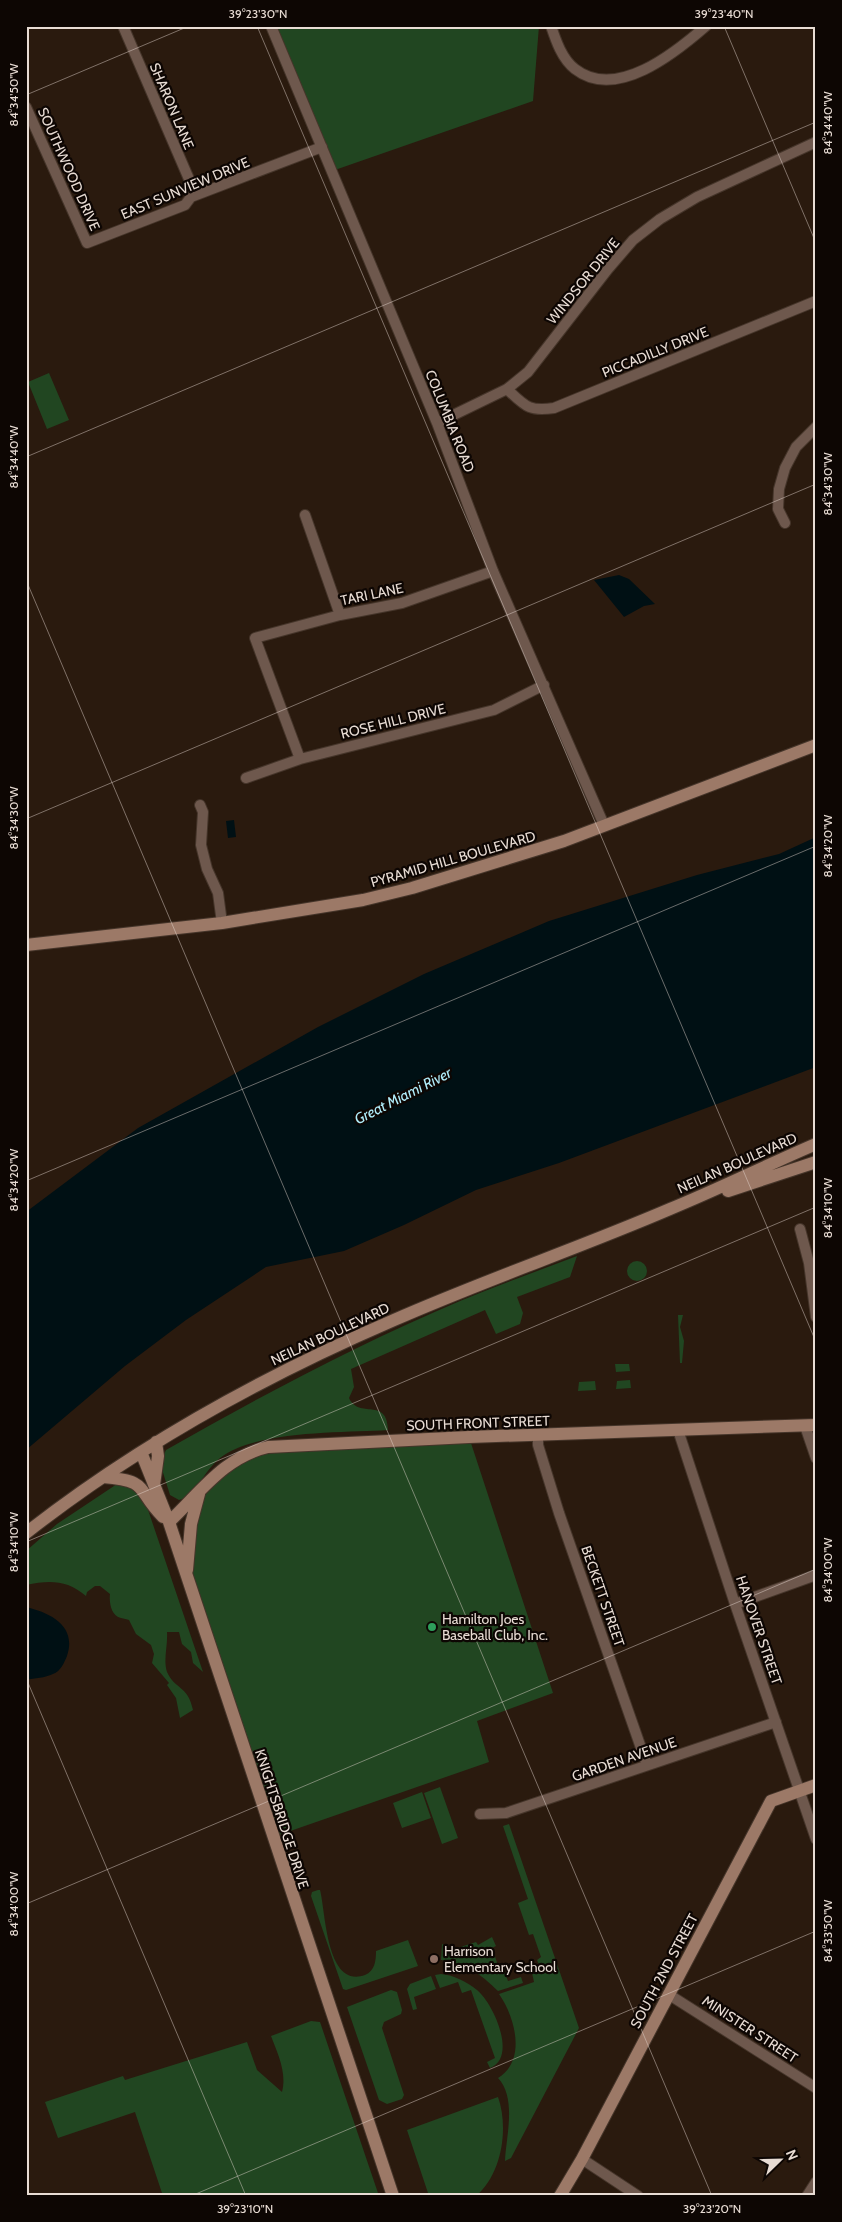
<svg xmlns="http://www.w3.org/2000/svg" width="842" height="2222" viewBox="0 0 842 2222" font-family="Cabin,sans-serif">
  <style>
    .green { fill: #214621 }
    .water { fill: #001014 }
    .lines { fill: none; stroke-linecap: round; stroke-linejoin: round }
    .street-casing { stroke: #45352a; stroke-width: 12 }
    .secondary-casing { stroke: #45352a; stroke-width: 14 }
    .street { stroke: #6e584d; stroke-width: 10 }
    .secondary { stroke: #9c7967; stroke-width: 12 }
    .ticks { fill: none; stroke: #e8dcd4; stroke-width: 1; stroke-opacity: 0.45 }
    .leisure-dot { fill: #2e9e5b; stroke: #0d0603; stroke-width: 2 }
    .education-dot { fill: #8d6e63; stroke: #0d0603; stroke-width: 2 }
    .labels { text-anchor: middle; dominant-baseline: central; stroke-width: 4.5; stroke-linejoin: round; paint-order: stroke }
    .street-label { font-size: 14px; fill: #e8dcd4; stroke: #0d0603 }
    .poi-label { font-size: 14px; fill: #e8dcd4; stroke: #0d0603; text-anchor: start }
    .water-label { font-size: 15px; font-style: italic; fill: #b1edfa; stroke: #0d0603 }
    .neatline { fill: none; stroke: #e8dcd4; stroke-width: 2 }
    .ticks-label { font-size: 12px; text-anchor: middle; fill: #e8dcd4 }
  </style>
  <rect width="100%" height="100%" fill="#2a1a0e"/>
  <path class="green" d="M271,26h268l-6,75 -201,70z
    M49,373l20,47 -22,9 -19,-47z
    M577,1256l-7,21 -53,20 6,16 -3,11 -24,10 -11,-24 -134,59 3,18 -5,11c10,22 38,-2 39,32 -45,3 -133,0 -168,28 -14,11 -21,30 -35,40l-6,2 -9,-5 -10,-32 6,-13c95,-54 192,-106 294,-149 38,-16 78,-30 117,-45z
    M627 1271a10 10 0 1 1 20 0a10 10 0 1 1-20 0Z
    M678,1315h5l-3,12 4,14 -2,22h-2z
    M615,1364h14l1,7 -14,1z
    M630,1380l1,8 -15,1 1,-8z
    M595,1381l1,9 -18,1 1,-9z
    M469,1437l84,256 -76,28 12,41 -216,75 -86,-259 12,-84 52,-43z
    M120,1482l23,13 60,177 -10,-9 -2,-11 -9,-8 -3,-12h-12c1,13 -4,28 0,40 8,18 21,13 26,38l-13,8 -4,-20 -9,-13 2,-2 -17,-20 2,-9 -3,-9 -15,-11 -7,-14c-2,-1 -5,-1 -8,-2 -10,-2 -12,-16 -11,-24l-10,-8h-5l-8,6 -1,4c-19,-16 -36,-16 -60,-11v-34l31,-27z
    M440,1787l18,51 -16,6 -18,-51z
    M422,1792l9,26 -29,10 -9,-25z
    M509,1824l70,204 -68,130 -6,3c1,-24 12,-63 -7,-83 29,-18 17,-61 1,-84l35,-12 -2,-9 9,-3 -4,-10 4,-3 -8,-23 -4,1 -11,-32 10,-4 -25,-73z
    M318,1890h2c6,23 6,99 45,85 10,-4 11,-15 11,-24l32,-11 10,26 -72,24 -3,-1 -32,-93 1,-4z
    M492,1937l4,9 -4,2 8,23 4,-1 4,11 13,-4 2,6 -25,8c-17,-17 -32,-27 -57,-31l1,-16 3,1 3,6 28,-9 2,3z
    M441,1974c13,1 26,8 36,16 16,13 41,67 13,78l-3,-6 8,-4 -24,-68 -9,3 -4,-11 -18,6 -5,-13z
    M431,1976l5,13 -22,8 3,12 -4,1 -6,-21 3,-5z
    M391,1990l6,2 5,18 -1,4 -17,8 -2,6 22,67 -2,4 -15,5 -8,-4 -32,-93z
    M311,2021l9,1 59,174h-216l-28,-84 -77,26 -13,-36 78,-26 2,4 122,-38 10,28 25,22c5,-19 -4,-38 -11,-56z
    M498,2097c11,31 4,77 -22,99h-47l-22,-66z"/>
  <path class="water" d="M619,575l10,4 26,25 -11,2 -20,11 -30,-37z
    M234,820l2,17 -8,1 -2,-17z
    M816,837v230l-257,96 -83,27 -72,35 -60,26 -78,16 -80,53 -61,46 -99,84v-238l112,-84 180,-101 106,-53 125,-53 148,-46 82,-21z
    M26,1607c25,6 51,19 41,49 -3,7 -6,15 -14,18 -8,4 -18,4 -27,6z"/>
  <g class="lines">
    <g class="street-casing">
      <path id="street" d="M123,26l69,160 -1,11
        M271,26l166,397 56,148 111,254
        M551,26c5,15 11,33 24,43 41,32 100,-16 131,-43
        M26,107l61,136 98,-38 6,-8 131,-50
        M507,389c18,17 22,23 47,19l262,-107
        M437,423l70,-34 21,-17 80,-103 25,-29 27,-21 37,-22 119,-55
        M305,515l35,100
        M785,523l-7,-14 1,-20 6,-21 11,-21 20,-20
        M300,759l-45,-121 85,-23 62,-12 91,-32
        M246,778l54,-19 194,-49 50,-25
        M200,805l3,7 -2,33 6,24 11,24 4,30
        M800,1229l9,34 7,54
        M805,1426l11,32
        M678,1430l57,174 81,235
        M538,1436v9l21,68 88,252
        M735,1604l81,-29
        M480,1814l26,-1 270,-91
        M668,1994l148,94
        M582,2159l56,37
        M807,2196l9,-14"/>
    </g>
    <g class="secondary-casing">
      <path id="secondary" d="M26,945l196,-22 141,-23 49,-12 152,-47 252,-96
        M728,1191l88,-29
        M141,1452l28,70 224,674
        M103,1477c48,4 32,12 60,40
        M154,1485l4,-29 -2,-14
        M169,1522c31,-29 55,-65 99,-75l201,-10 347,-12
        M26,1533c112,-88 238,-157 368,-213 91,-40 185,-72 276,-111 49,-20 97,-44 146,-65
        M187,1570l4,-46 8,-30
        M560,2196l22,-37 189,-358 45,-16"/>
    </g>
    <use href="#street" class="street"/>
    <use href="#secondary" class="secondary"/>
  </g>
  <path class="ticks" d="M257,26l559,1316M724,26l92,217M26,95l163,-69M26,457l790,-335M26,580l686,1616M26,819l790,-335M26,1181l790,-335M26,1542l790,-335M26,1678l220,518M26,1904l790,-335M191,2196l625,-265"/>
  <circle class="leisure-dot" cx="432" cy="1627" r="5"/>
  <circle class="education-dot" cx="434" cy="1959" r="5"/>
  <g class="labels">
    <g class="street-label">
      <text transform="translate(172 106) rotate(67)">SHARON LANE</text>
      <text transform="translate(69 169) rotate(66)">SOUTHWOOD DRIVE</text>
      <text transform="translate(185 188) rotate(-23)">EAST SUNVIEW DRIVE</text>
      <text transform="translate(583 281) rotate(-51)">WINDSOR DRIVE</text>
      <text transform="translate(655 352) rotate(-22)">PICCADILLY DRIVE</text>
      <text transform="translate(450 421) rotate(68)">COLUMBIA ROAD</text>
      <text transform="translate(372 594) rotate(-12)">TARI LANE</text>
      <text transform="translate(393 721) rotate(-14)">ROSE HILL DRIVE</text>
      <text transform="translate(453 859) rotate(-16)">PYRAMID HILL BOULEVARD</text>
      <text transform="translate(737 1163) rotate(-24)">NEILAN BOULEVARD</text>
      <text transform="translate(330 1334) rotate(-25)">NEILAN BOULEVARD</text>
      <text transform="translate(478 1423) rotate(-2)">SOUTH FRONT STREET</text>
      <text transform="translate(603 1596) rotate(71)">BECKETT STREET</text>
      <text transform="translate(759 1630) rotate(71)">HANOVER STREET</text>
      <text transform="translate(624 1759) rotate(-19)">GARDEN AVENUE</text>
      <text transform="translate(282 1819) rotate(72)">KNIGHTSBRIDGE DRIVE</text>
      <text transform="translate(664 1971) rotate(-62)">SOUTH 2ND STREET</text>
      <text transform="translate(750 2029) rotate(33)">MINISTER STREET</text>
    </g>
    <g class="poi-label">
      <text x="442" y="1619">Hamilton Joes<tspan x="442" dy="16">Baseball Club, Inc.</tspan></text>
      <text x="444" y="1951">Harrison<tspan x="444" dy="16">Elementary School</tspan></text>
    </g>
    <g class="water-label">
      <text transform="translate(403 1096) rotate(-27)">Great Miami River</text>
    </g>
  </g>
  <rect width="842" height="2222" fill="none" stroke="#0d0603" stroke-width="55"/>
  <g transform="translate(780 2160) rotate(67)" stroke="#0d0603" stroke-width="4" paint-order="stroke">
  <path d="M0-4L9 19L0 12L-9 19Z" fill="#e8dcd4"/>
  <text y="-8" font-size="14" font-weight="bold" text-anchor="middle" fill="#e8dcd4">N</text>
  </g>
  <rect x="28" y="28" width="786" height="2166" class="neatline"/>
  <g class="ticks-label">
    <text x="258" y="18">39°23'30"N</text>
    <text x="724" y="18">39°23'40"N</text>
    <text transform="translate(14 95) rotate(-90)" y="4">84°34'50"W</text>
    <text transform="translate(828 123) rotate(-90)" y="4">84°34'40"W</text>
    <text transform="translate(14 457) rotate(-90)" y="4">84°34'40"W</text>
    <text transform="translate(828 484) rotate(-90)" y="4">84°34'30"W</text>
    <text transform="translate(14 818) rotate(-90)" y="4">84°34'30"W</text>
    <text transform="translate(828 846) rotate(-90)" y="4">84°34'20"W</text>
    <text transform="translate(14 1180) rotate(-90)" y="4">84°34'20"W</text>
    <text transform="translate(828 1208) rotate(-90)" y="4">84°34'10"W</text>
    <text transform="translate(14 1542) rotate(-90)" y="4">84°34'10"W</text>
    <text transform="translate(828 1570) rotate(-90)" y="4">84°34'00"W</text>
    <text transform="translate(14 1904) rotate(-90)" y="4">84°34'00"W</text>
    <text transform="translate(828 1931) rotate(-90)" y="4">84°33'50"W</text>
    <text x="245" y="2213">39°23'10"N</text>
    <text x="712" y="2213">39°23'20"N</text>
  </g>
</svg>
